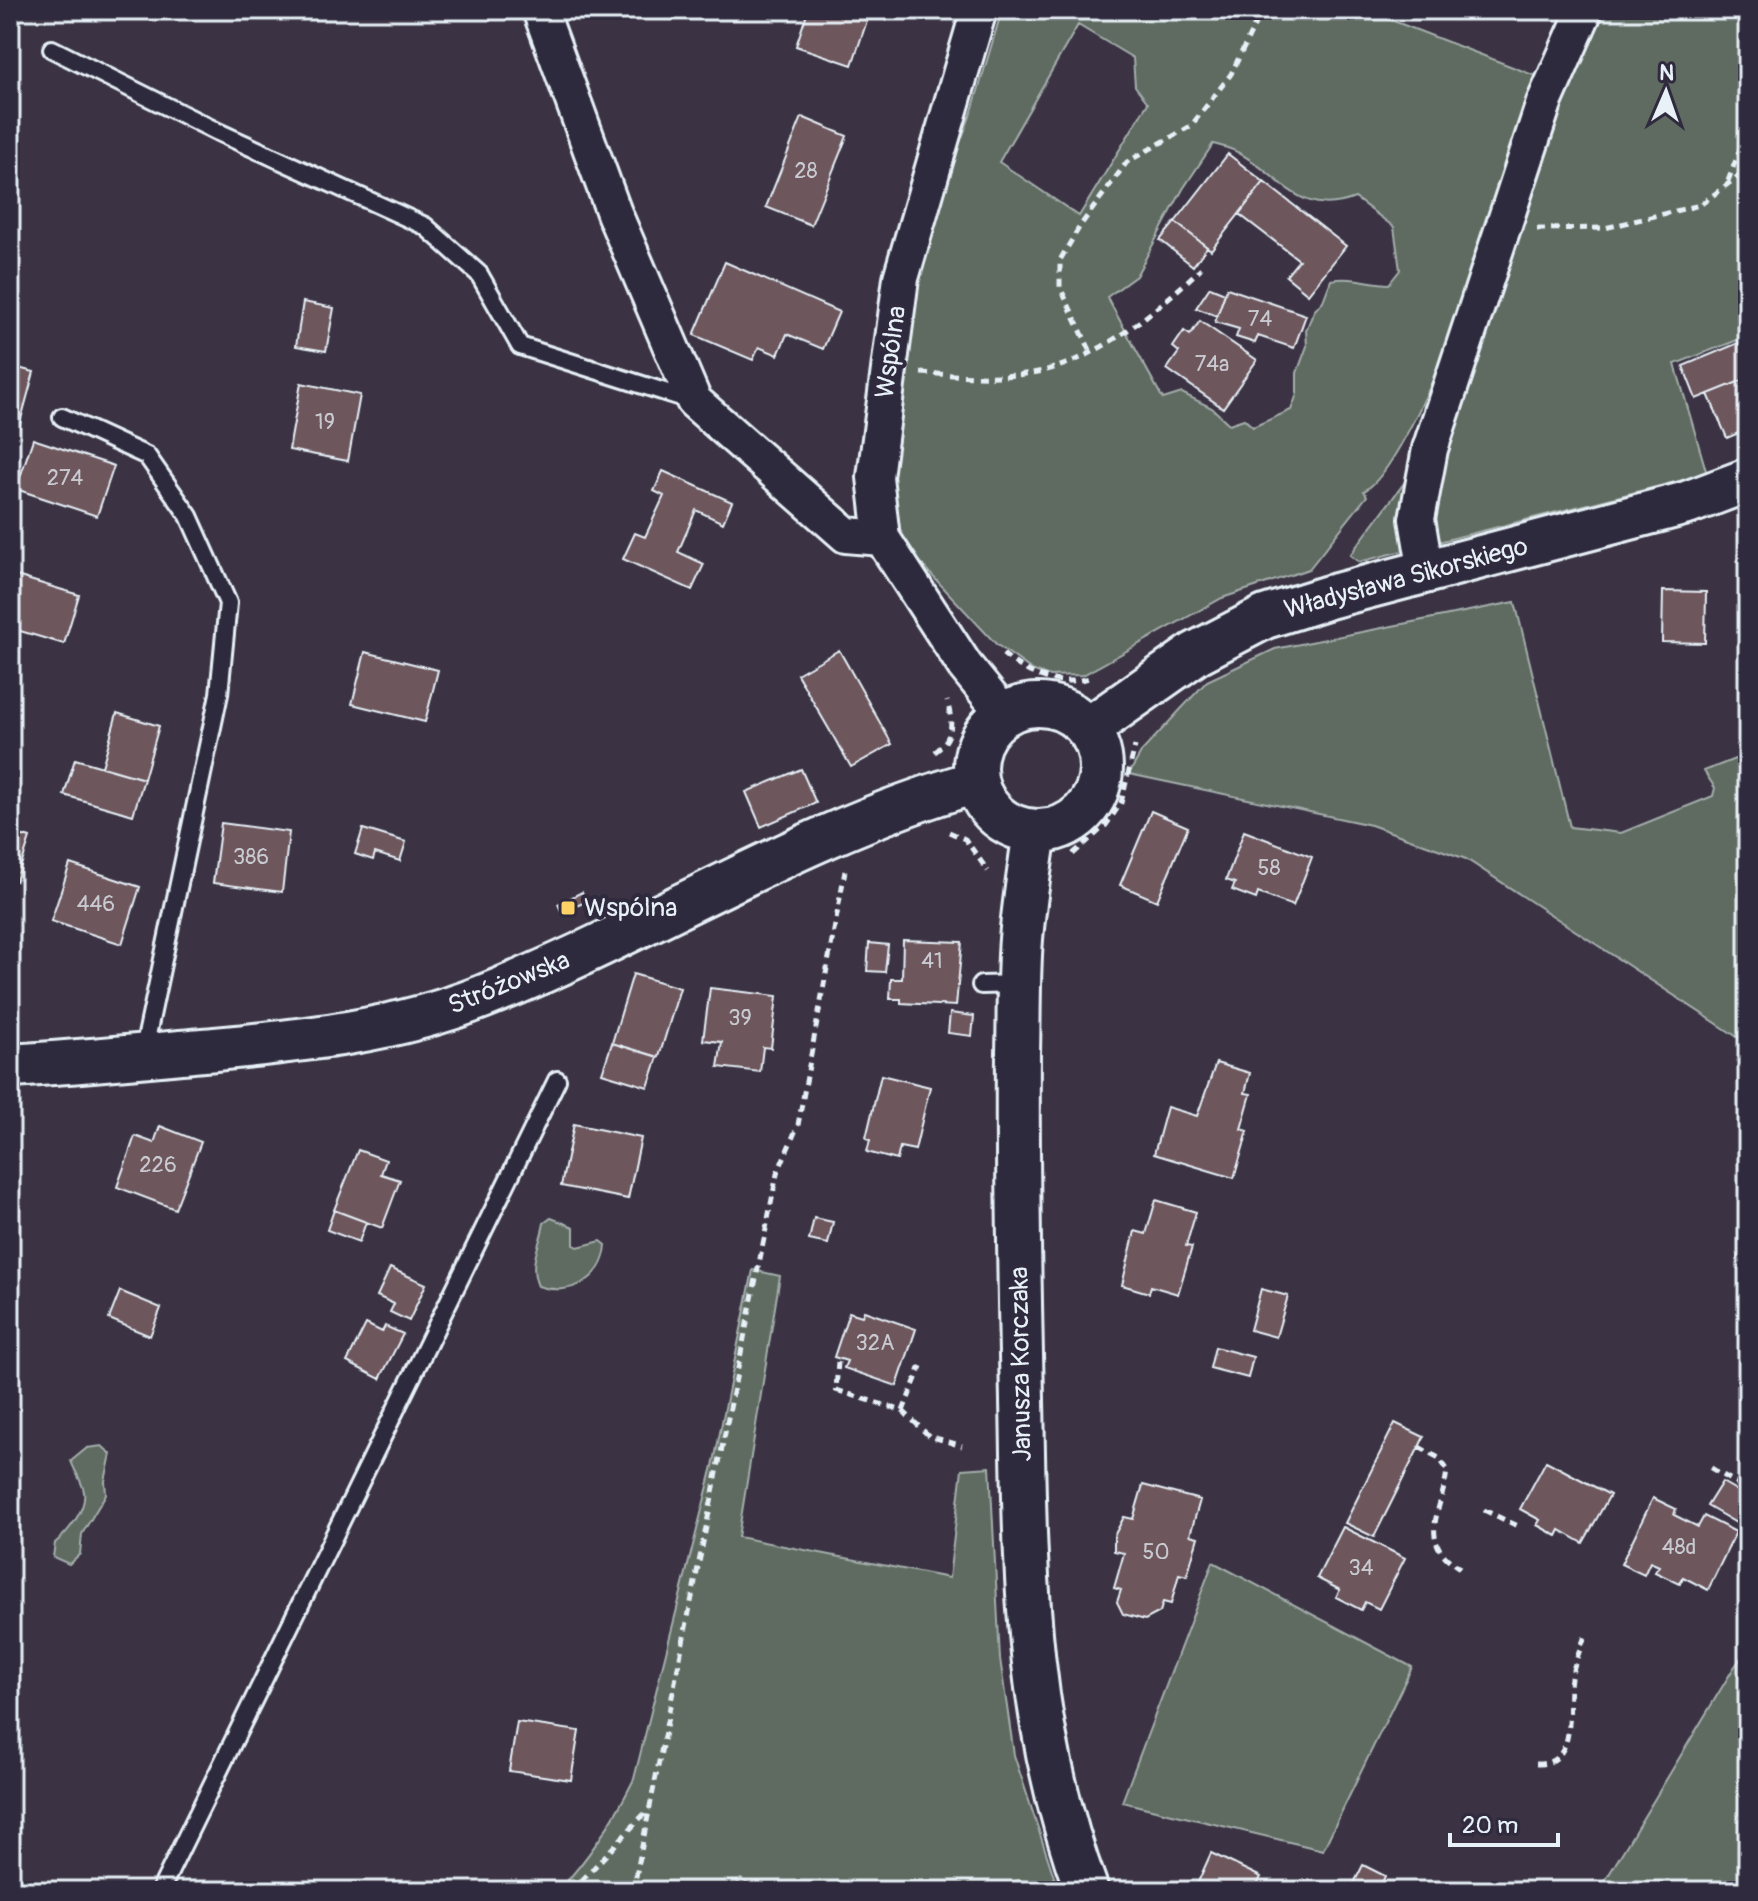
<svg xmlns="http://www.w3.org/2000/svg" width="1758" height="1901" viewBox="0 0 1758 1901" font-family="Pangolin,sans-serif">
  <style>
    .green { fill: #5f6b61; stroke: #a4aeac; stroke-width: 2; fill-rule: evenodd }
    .building { fill: #6d565c; stroke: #e8f1f8; stroke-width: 2 }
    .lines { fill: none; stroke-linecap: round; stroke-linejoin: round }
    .service-casing { stroke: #e8f1f8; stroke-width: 22 }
    .minor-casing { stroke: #e8f1f8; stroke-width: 40 }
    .tertiary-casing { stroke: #e8f1f8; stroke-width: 48 }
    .path { stroke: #e8f1f8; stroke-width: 5; stroke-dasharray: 8 6; stroke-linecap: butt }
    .service { stroke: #2f2a3d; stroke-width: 16 }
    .minor { stroke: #2f2a3d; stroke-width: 34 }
    .tertiary { stroke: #2f2a3d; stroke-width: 42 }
    .poi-dot { fill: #ffd166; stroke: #2f2a3d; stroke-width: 3 }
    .labels { text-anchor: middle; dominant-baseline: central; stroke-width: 8; stroke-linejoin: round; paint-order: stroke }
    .number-label { font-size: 22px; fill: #c9cad1 }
    .street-label { font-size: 26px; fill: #e8f1f8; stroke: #2f2a3d }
    .poi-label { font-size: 26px; fill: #e8f1f8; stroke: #2f2a3d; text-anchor: start }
  </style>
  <rect width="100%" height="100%" fill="#3b3343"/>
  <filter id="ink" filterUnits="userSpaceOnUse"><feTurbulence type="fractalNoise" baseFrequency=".0125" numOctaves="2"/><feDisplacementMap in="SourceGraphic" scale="16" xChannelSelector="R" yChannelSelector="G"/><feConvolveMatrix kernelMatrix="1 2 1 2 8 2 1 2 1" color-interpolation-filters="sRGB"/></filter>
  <g filter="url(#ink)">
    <path class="green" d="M1002,10h363l176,68 -38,93 5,22c-23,56 -99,274 -144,298l3,5 -58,73 -87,29 -139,77 -36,1 -15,-6 -36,-26 -87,-93 -12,-18 -12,-102 24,-154 63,-166zM1078,25l55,33 2,28 13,17 -69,113 -80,-54zM1213,144c7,2 17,4 24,8 43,21 61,68 118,46l39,29 6,43 -11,14c-20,-1 -39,-8 -58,-4l-8,21 -9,10 -8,19 1,16 -10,27v21l-6,16 -38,17 -9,-8 -15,5 -17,-16 -30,-15 -19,6 -56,-102 29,-21 47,-87z
      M1589,10h159v326l-73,28 32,110 -348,88 -9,-7 60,-80z
      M1515,602l55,225 51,6 92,-37 2,-8 -11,-17 44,-17v290l-282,-185 -95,-34 -242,-51 13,-23 65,-70 68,-32z
      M551,1218l23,9v18l4,2 23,-6 5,4c-2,35 -37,52 -68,41 -10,-22 2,-40 6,-63z
      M753,1270l27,6 -42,261 211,41 13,-109 28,-2 10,192 14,96 42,128 -11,5 -27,-8 -20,11h-239l-18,-12 -9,12h-174c31,-33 56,-71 76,-112l80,-317z
      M102,1446l9,8 -6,27 1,13 -24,40 -2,20 -11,10 -16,-7 2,-14c12,-10 32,-33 29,-51 -1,-9 -10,-22 -13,-31l16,-13z
      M1213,1562l199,105 -89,183 -201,-48z
      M1748,1648v243h-149l134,-222z"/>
    <path class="building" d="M808,10l62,2 -18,53 -56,-19z
      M802,117l45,19 -36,89 -45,-18z
      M1228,154l36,28 -53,68 -36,-28z
      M1264,182l82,64 -38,48 -22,-18 13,-16 -60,-46z
      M1175,222l32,25 -14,19 -33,-26z
      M725,262l114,50 -16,37 -36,-15 -9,21 -19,-8 -6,13 -59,-25z
      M1210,287l15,6 -8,23 -21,-8z
      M1227,288l79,27 -12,33 -36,-12 -3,7 -19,-6 3,-8 -24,-7z
      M303,302l31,6 -8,43 -30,-5z
      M1200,321l57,39 -34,48 -56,-39 12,-17 -6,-5 11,-16 6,4z
      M1748,339v39l-52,21 -13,-33z
      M10,366l24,6 -22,80 -2,-1z
      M1748,378v51l-21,9 -19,-44z
      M301,383l59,12 -12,66 -59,-11z
      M33,439l81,27 -17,50 -81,-27z
      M663,471l69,31 -9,21 -27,-13 -18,42 26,12 -12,26 -69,-31 12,-26 10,4 19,-41 -10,-5z
      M10,574l69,21 -15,49 -54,-16z
      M1663,591l43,1 -1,51 -43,-1z
      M839,650l53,94 -41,23 -54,-93z
      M365,652l73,18 -13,52 -73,-18z
      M117,713l42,13 -15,53 -42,-12z
      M75,759l69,20 -11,36 -69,-20z
      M801,769l15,34 -55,24 -15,-35z
      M1151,811l37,16 -31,74 -37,-16z
      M221,823l68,9 -7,60 -69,-9z
      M363,829l43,13 -6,19 -25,-8 -2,7 -18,-6z
      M1244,831l68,26 -19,49 -35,-13 -2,6 -24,-9 3,-7 -9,-3z
      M10,832l20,6 -14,43 -6,-2z
      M70,864l70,23 -18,57 -71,-23z
      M582,892l5,9 -25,12 -4,-9z
      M903,940l59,2 -6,64 -55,-3v-4h-11l1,-20h11z
      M869,943l19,2 -3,27 -18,-1z
      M633,974l47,14 -21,69 -47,-14z
      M710,988l67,8 -6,52 -8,-1 -3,25 -42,-5 4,-25 -19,-2z
      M950,1013l24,3 -2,20 -24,-3z
      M612,1043l46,14 -10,30 -46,-14z
      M1216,1063l34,10 -5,20 6,1 -10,35 7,2 -14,47 -80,-24 13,-47 30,9z
      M881,1075l49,12 -15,63 -15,-3 -3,13 -30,-8 3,-12 -4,-2z
      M574,1124l67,14 -13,61 -67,-13z
      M160,1126l41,16 -26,67 -58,-22 18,-51 19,7z
      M358,1150l28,10 -5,14 19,6 -18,48 -48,-18z
      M1156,1200l40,12 -10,34 6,1 -14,47 -27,-8 -2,7 -27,-8 13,-54 11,3z
      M334,1210l32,12 -7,20 -32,-12z
      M814,1218l19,4 -5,22 -19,-4z
      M390,1268l36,16 -17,37 -19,-9 4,-8 -17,-8z
      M1261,1289l27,7 -12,41 -26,-7z
      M120,1291l41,17 -11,28 -41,-17z
      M864,1311l52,18 -19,57 -53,-18 3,-7 -13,-4 15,-45 13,4z
      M366,1324l16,8 3,-6 18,8 -23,45 -33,-17z
      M1215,1347l38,10 -5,21 -38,-10z
      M1395,1423l29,14 -50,100 -29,-14z
      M1546,1461l64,34 -27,48 -23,-13 -3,6 -20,-11 3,-5 -20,-11z
      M1722,1482l26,15 -3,31 -38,-22z
      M1143,1485l57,15 -10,35 8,2 -11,39 -8,-2 -8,30 -8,-2 -3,10 -15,8 -22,-6 -6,-12 4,-12 -7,-2 10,-35 -10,-2v-15l10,-19 9,2z
      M1653,1498l23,11 -2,6 24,12 6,-11 32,16 -28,58 -25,-13 -3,7 -25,-12 4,-6 -9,-4 -6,13 -23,-11z
      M1343,1527l62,31 -26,51 -14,-7 -4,8 -25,-13 4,-7 -23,-12z
      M517,1722l62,9 -8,49 -62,-9z
      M1211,1853l50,24 -7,14h-60z
      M1363,1865l22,11 -3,7 16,8h-48z"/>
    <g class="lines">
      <g class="service-casing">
        <path id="service" d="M52,49l166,83 207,94 54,48 41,72 173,55
          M62,417l85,39 42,60 39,87 -9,91 -76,360
          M981,985l38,-1
          M160,1891l397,-811"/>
      </g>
      <g class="minor-casing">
        <path id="minor" d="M540,10l74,203 80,188 152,134 36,3
          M979,10l-78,268 -26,199 7,61 83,128 39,48
          M1426,572l-9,-53 13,-70 114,-346 41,-93"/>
      </g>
      <g class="tertiary-casing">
        <path id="tertiary" d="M975 768a63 63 0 1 1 126 0a63 63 0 1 1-126 0Z
          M1088,729l108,-76 69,-36 64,-20 358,-94 61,-23
          M1035,831c-5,36 -11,72 -14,108 -3,38 -2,76 -3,114 -1,101 1,202 3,302 5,190 -2,355 66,536
          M10,1066c69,-4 137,-11 205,-17 92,-9 181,-18 267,-52 167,-66 321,-166 494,-215"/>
      </g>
      <path class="path" d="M1728,181l20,-53
        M1537,229l68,-1 95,-23 48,-36
        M1090,350l-30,-63v-27l20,-34 47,-64 64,-36 40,-52 31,-64
        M921,373c37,2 74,6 111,0 62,-9 126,-63 169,-105
        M1003,654c25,21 53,33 86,24
        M935,752c19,-14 18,-30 12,-51
        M949,832l16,7 23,32
        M1073,854l33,-29 15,-22 14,-57
        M838,1362l-2,28 67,21 26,25 33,10
        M903,1411l18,-45
        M1419,1447l20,11 8,11c-3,40 -33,71 13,99
        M1711,1468l37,22
        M1484,1510l36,17
        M1536,1764c44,1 30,-57 35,-86 3,-14 9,-28 14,-42
        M572,1891l77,-82
        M633,1891l144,-717 21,-49 47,-254"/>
      <use href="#service" class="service"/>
      <use href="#minor" class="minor"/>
      <use href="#tertiary" class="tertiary"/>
    </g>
  </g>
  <rect class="poi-dot" x="560" y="900" width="16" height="16" rx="4"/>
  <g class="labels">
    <g class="number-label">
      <text x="806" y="171">28</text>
      <text x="1260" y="319">74</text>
      <text x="1212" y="364">74a</text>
      <text x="325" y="422">19</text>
      <text x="65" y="478">274</text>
      <text x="251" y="857">386</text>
      <text x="1269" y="868">58</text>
      <text x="96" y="904">446</text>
      <text x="932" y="961">41</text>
      <text x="740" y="1018">39</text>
      <text x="158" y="1165">226</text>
      <text x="875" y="1343">32A</text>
      <text x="1679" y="1547">48d</text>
      <text x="1156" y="1552">50</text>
      <text x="1361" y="1568">34</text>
    </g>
    <g class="street-label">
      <text transform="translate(891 352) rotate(-82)">Wspólna</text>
      <text transform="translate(1406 578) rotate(-15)">Władysława Sikorskiego</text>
      <text transform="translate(509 983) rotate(-22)">Stróżowska</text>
      <text transform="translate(1021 1364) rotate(-91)">Janusza Korczaka</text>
    </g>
    <g class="poi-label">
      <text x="584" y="908">Wspólna</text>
    </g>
  </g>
  <rect width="1758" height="1901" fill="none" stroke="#2f2a3d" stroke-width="40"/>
  <rect x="20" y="20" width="1718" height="1861" fill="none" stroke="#e8f1f8" stroke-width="3" filter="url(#ink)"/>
  <g transform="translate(1666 92) rotate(2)" stroke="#2f2a3d" stroke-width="6" paint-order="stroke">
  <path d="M0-6L14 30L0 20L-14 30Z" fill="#e8f1f8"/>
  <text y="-12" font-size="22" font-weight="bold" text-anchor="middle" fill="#e8f1f8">N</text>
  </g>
  <path d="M1450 1833v12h108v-12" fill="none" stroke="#e8f1f8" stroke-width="4"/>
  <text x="1462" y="1833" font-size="24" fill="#e8f1f8" stroke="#2f2a3d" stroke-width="6" paint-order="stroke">20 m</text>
</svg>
